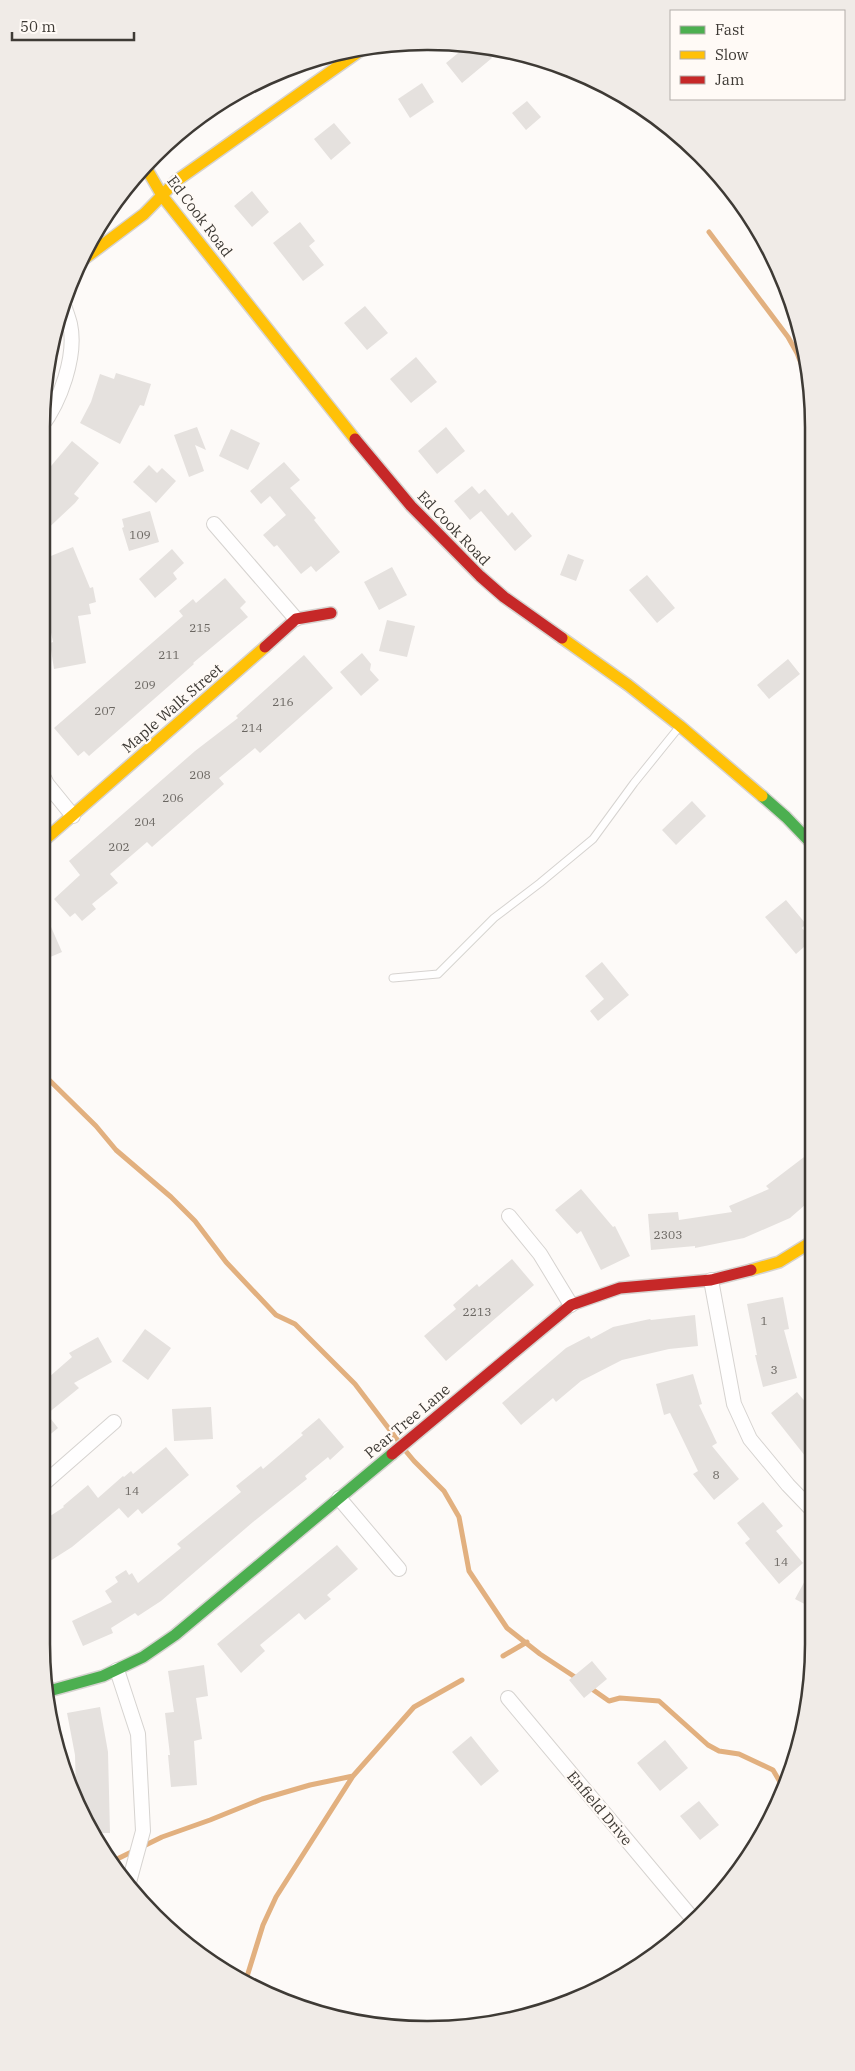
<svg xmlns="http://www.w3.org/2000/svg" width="855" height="2071" viewBox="0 0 855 2071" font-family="'IBM Plex Serif',serif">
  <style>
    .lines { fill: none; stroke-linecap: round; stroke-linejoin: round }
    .stream { stroke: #e2b07f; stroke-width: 5 }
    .building { fill: #e5e1de }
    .lane-casing { stroke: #d6d3d0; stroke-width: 9 }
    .street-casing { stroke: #d6d3d0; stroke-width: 16 }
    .fast-casing { stroke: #d6d3d0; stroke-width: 14 }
    .slow-casing { stroke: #d6d3d0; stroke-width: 14 }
    .jam-casing { stroke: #d6d3d0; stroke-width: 14 }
    .lane { stroke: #fffefe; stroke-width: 7 }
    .street { stroke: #fffefe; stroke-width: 14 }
    .fast { stroke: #4caf50; stroke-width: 11 }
    .slow { stroke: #ffc107; stroke-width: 11 }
    .jam { stroke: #c62828; stroke-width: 11 }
    .labels { text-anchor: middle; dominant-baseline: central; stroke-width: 4.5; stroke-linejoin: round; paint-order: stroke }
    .number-label { font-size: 12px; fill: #6a6661 }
    .street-label { font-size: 15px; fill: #3e3a35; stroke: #fffaf6 }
    .rim { fill: none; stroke: #3e3a35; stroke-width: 2.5 }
  </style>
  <rect width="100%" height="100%" fill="#fdfaf8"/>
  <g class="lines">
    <path class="stream" d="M709,232l79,105 9,16 13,33
      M41,1072l55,54 20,24 55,47 24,24 31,41 50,53 19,9 60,60 44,58
      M404,1449l10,12 30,30 15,26 10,54 38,57 33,26 38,25
      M503,1656l24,-14
      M589,1687l20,14 11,-3 39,3 49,44 11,6 20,3 34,16 10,17
      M111,1862l51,-25 48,-17 52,-21 48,-14 43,-9
      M245,1983l18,-58 13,-28 77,-121 61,-69 48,-27"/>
  </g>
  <path class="building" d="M469,44l13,2 10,12 -30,25 -16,-20z
    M422,83l12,19 -24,16 -12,-19z
    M527,101l14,16 -15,13 -14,-17z
    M334,123l17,20 -20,17 -17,-21z
    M252,191l17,21 -17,15 -18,-21z
    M300,222l15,19 -6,5 15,19 -21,16 -30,-38z
    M365,306l23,27 -21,17 -23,-27z
    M416,357l21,25 -26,21 -21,-24z
    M116,373l35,11 -7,22 -4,-1 -20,39 -40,-21 11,-21 9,-28 14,5z
    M197,427l9,23 -11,-5 9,26 -15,6 -15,-42z
    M446,427l19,24 -28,23 -19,-23z
    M231,429l29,14 -12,27 -29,-14z
    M72,441l27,22 -25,31 5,4 -4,5 -34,32v-57z
    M284,462l16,18 -10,8 26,30 -2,2 26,32 -24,20 -5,-6 -10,8 -24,-29 -3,2 -11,-12 23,-20 -16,-19 -9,8 -11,-13z
    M149,465l8,8 5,-5 14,13 -20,22 -23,-21z
    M472,486l7,8 6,-5 23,27 4,-4 20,24 -17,15 -34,-40 -11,9 -16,-19z
    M150,511l9,31 -30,9 -7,-23 2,-1 -2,-8z
    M73,547l17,41 3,-1 3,15 -7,2 2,10 -13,2 8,47 -32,6 -4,-26 3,-1 -12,-57v-25z
    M172,549l12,14 -11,10 4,6 -22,19 -16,-19z
    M568,554l16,6 -8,21 -16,-6z
    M392,567l15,28 -28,15 -15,-28z
    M647,575l28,33 -18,15 -28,-33z
    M225,578l21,24 -6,6 8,9 -55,46 1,1 -105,92 -5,-5 -6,5 -24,-28 129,-112 -4,-5 14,-12 3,4z
    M387,620l28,6 -8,31 -28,-6z
    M362,653l9,11 -1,6 9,10 -18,16 -21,-24z
    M304,655l29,33 -73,65 -5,-5 -36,30 5,6 -72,63 -5,-5 -37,32 8,9 -26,21 4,5 -14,12 -7,-8 -5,4 -16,-18 26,-24 -11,-14 126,-110 43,-33 -2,-2z
    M788,659l12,15 -31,25 -12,-14z
    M692,801l14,15 -30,29 -14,-15z
    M786,900l20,24 -4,4 10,12 -16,14 -31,-37z
    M41,904l21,48 -21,9z
    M602,962l27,33 -31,26 -8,-10 14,-12 -19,-23z
    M812,1151l1,47 -23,20 -46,20 -49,10v-2l-44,4 -3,-36 30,-2 1,8 53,-8 -3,-6 40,-17 -3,-3z
    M581,1189l32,38 2,-1 15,30 -29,14 -20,-39 -4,3 -22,-24z
    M512,1259l22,26 -88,76 -22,-25 32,-27 -3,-4 24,-21 2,3z
    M783,1297l6,32 -5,1 13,48 -34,9 -8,-32h2l-10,-51z
    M695,1315l3,31 -29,3 -47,11 -41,21 -25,21 -3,-4 -32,27 -19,-22 64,-55 23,-12 2,3 22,-12 37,-8 1,1z
    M145,1329l26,19 -23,32 -26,-19z
    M98,1337l14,25 -38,21 5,5 -32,26 11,14 -17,14v-58l31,-27 -3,-4z
    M693,1374l9,30 -3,1 18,38 -5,3 27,33 -25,21 -21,-26 5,-3 -28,-58 -6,2 -8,-31z
    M797,1392l16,19v55l-42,-53z
    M211,1407l2,32 -39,2 -2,-32z
    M319,1418l25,29 -14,13 -2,-3 -23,19 2,3 -54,43 -92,79 -23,15 -3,-3 -24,15 2,5 -30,13 -11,-25 40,-19 -7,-11 13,-9 -3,-5 11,-7 3,5 3,-2 6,10 43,-35 -4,-4 64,-52 -5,-6 25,-20 2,3 40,-34 -2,-2z
    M166,1447l23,28 -47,39 -4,-5 -10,9 -9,-10 -47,39 -22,14 -9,-14v-25l23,-15 -1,-1 25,-21 10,13 25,-22 1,1 7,-6 2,3z
    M763,1502l20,24 -7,5 27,32 -24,21 -34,-41 5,-4 -13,-16z
    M337,1545l21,24 -31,26 4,4 -26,21 -6,-7 -39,32 5,6 -24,22 -24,-29z
    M814,1564v45l-19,-10z
    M592,1661l15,18 -23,19 -15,-18z
    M204,1665l4,31 -12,2 6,41 -8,2 3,44 -26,2 -3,-32h2l-5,-42 9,-1 -6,-41z
    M100,1707l8,45 2,81h-19l-12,-28v-13h-3l-1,-37 -8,-42z
    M471,1736l28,35 -18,15 -29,-34z
    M665,1740l23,28 -28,23 -23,-28z
    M699,1801l20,24 -19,15 -20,-24z"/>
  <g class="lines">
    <g class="lane-casing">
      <path id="lane" d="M393,978l45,-4 56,-56 46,-35 53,-44 41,-56 46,-57"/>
    </g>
    <g class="street-casing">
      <path id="street" d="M41,427c19,-25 36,-71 29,-103 -2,-8 -5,-15 -7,-22
        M214,524l82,95
        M41,772l6,12 26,32
        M509,1216l31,38 31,51
        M711,1280l23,124 16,35 38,46 25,26
        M41,1486l73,-64
        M339,1498l60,71
        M117,1670l21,64 5,97 -15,55
        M508,1698l184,220"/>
    </g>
    <g class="fast-casing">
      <path id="fast" d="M762,796l24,21 26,27
        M49,1691l54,-15 40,-19 32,-22 217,-181"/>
    </g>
    <g class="slow-casing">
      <path id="slow" d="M145,166l18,31 192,242
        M80,262l64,-48 32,-33 188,-133
        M562,638l66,47 52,41 82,70
        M41,843l224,-196
        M751,1270l28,-8 34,-21"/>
    </g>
    <g class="jam-casing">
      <path id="jam" d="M355,439l56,67 69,70 24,21 58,41
        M265,647l31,-28 35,-6
        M392,1454l179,-149 49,-17 91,-8 40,-10"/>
    </g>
    <use href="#lane" class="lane"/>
    <use href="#street" class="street"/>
    <use href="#fast" class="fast"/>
    <use href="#slow" class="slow"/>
    <use href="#jam" class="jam"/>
  </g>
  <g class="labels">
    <g class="number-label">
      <text x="140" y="534">109</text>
      <text x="200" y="627">215</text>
      <text x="169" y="654">211</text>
      <text x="145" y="684">209</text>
      <text x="283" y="701">216</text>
      <text x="105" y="710">207</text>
      <text x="252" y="727">214</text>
      <text x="200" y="774">208</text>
      <text x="173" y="797">206</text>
      <text x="145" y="821">204</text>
      <text x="119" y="846">202</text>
      <text x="668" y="1234">2303</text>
      <text x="477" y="1311">2213</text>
      <text x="764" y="1320">1</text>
      <text x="774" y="1369">3</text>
      <text x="716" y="1474">8</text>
      <text x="132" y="1490">14</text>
      <text x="781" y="1561">14</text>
    </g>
    <g class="street-label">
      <text transform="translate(200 216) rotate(53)">Ed Cook Road</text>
      <text transform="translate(454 528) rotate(46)">Ed Cook Road</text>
      <text transform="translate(172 708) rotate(-41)">Maple Walk Street</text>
      <text transform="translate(407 1421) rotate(-40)">Pear Tree Lane</text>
      <text transform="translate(600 1808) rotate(50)">Enfield Drive</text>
    </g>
  </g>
  <path d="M0 0H855V2071H0ZM427 50H428A377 377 0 0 1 805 427V1644A377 377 0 0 1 428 2021H427A377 377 0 0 1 50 1644V427A377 377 0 0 1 427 50Z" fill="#f0ebe7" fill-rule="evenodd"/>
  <path class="rim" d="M427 50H428A377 377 0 0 1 805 427V1644A377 377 0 0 1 428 2021H427A377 377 0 0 1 50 1644V427A377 377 0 0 1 427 50Z"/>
  <rect x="670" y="10" width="175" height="90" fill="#fffaf6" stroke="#b2ada9"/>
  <rect x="680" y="26" width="25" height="8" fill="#4caf50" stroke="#b2ada9"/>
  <text x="715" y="35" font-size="15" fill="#3e3a35">Fast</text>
  <rect x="680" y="51" width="25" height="8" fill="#ffc107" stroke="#b2ada9"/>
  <text x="715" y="60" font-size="15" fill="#3e3a35">Slow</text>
  <rect x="680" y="76" width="25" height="8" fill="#c62828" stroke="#b2ada9"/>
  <text x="715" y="85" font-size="15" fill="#3e3a35">Jam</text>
  <path d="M12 32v8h122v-8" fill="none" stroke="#3e3a35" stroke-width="2.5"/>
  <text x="20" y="32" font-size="15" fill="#3e3a35" stroke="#fffaf6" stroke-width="4" paint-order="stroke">50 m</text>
</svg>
